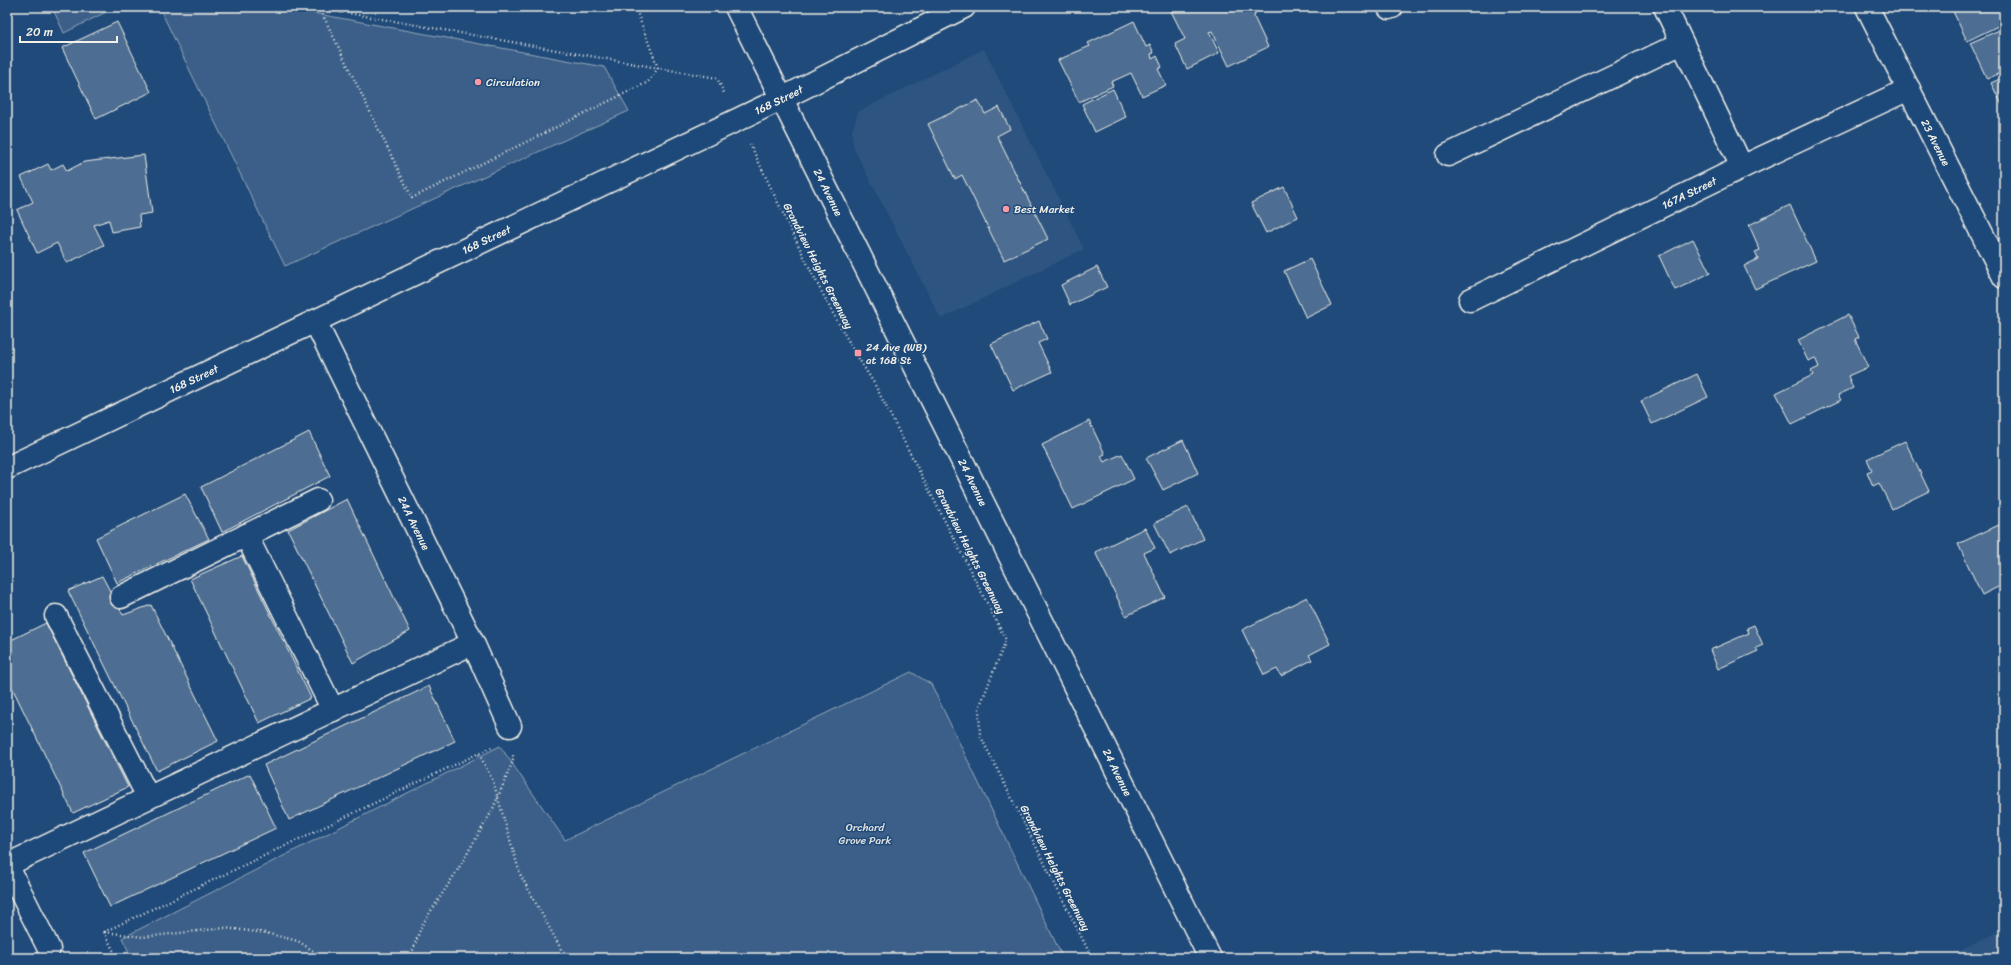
<svg xmlns="http://www.w3.org/2000/svg" width="2011" height="965" viewBox="0 0 2011 965" font-family="Sriracha,sans-serif">
  <style>
    .built { fill: #2d5581 }
    .green { fill: #3a5f88; stroke: #97a8b8 }
    .building { fill: #4d6e92; stroke: #f4f1e8 }
    .lines { fill: none; stroke-linecap: round; stroke-linejoin: round }
    .minor-casing { stroke: #f4f1e8; stroke-width: 25 }
    .major-casing { stroke: #f4f1e8; stroke-width: 25 }
    .path { stroke: #f4f1e8; stroke-width: 2.5; stroke-dasharray: 1 3; stroke-linecap: butt }
    .minor { stroke: #1f4a7a; stroke-width: 22 }
    .major { stroke: #1f4a7a; stroke-width: 22 }
    .poi-dot { fill: #ff9aa2; stroke: #1f4a7a; stroke-width: 1.5 }
    .labels { text-anchor: middle; dominant-baseline: central; stroke-width: 3; stroke-linejoin: round; paint-order: stroke }
    .poi-label { font-size: 11px; fill: #f4f1e8; stroke: #1f4a7a; text-anchor: start }
    .street-label { font-size: 11px; fill: #f4f1e8; stroke: #1f4a7a }
    .park-label { font-size: 11px; fill: #e1e2de; stroke: #1f4a7a }
  </style>
  <rect width="100%" height="100%" fill="#1f4a7a"/>
  <filter id="ink" filterUnits="userSpaceOnUse"><feTurbulence type="fractalNoise" baseFrequency=".025" numOctaves="2"/><feDisplacementMap in="SourceGraphic" scale="8" xChannelSelector="R" yChannelSelector="G"/><feConvolveMatrix kernelMatrix="1 2 1 2 8 2 1 2 1" color-interpolation-filters="sRGB"/></filter>
  <g filter="url(#ink)">
    <path class="built" d="M984,49l100,200 -143,70 -88,-172 -1,-16 6,-19z
      M2004,929v29h-58z"/>
    <path class="green" d="M52,7h64l-52,26z
      M159,7h146l2,5 297,55 25,44 -344,155z
      M911,672l20,12 132,274h-931l-10,-20 378,-192 65,94z"/>
    <path class="building" d="M337,7h16l-13,6z
      M1169,7h88l-3,10 14,30 -39,19 -17,-35 -3,1 10,21 -32,16 -12,-25 10,-5z
      M1951,7h53v16l-37,18z
      M1134,21l12,26 4,-2 4,8 -3,1 1,5 5,-3 5,11 -4,2 8,16 -24,11 -11,-23 -20,9 2,4 -34,16 -21,-42 32,-14 -2,-3z
      M117,22l34,70 -55,27 -34,-71z
      M2004,28v43l-17,8 -17,-36z
      M2004,77v32l-13,-26z
      M1113,89l13,28 -31,15 -13,-28z
      M978,100l7,14 14,-7 11,22 -13,7 51,103 -44,21 -42,-85 -7,4 -27,-55z
      M144,155l8,58 -13,2 1,12 -28,5 -3,-12 -15,5 10,20 -37,18 -10,-20 -20,10 -20,-43 16,-8 -12,-25 27,-13 3,6 12,-6 4,7 17,-9z
      M1284,187l14,30 -32,16 -15,-30z
      M1790,205l26,56 -61,28 -11,-23 14,-7 -3,-7 5,-2 -11,-25z
      M1693,239l17,34 -35,17 -16,-34z
      M1310,259l22,46 -26,13 -22,-47z
      M1097,267l10,20 -37,18 -9,-20z
      M1848,315l11,22 -4,2 13,28 -20,9 5,12 -15,7 3,5 -49,24 -16,-31 37,-18 -2,-4 8,-4 -4,-9 -7,3 -10,-21z
      M1039,321l8,18 -9,4 14,29 -39,18 -22,-46z
      M1697,374l11,23 -56,27 -11,-23z
      M1089,421l16,33 -4,2 3,6 18,-8 12,25 -61,30 -31,-64z
      M309,432l21,44 -108,56 -21,-45z
      M1183,440l15,33 -35,17 -17,-32z
      M1905,441l24,50 -37,18 -13,-26 -6,3 -6,-14 5,-2 -5,-11z
      M185,494l24,45 -92,44 -21,-45z
      M347,499l63,132 -57,32 -65,-133z
      M1188,507l15,32 -33,16 -16,-32z
      M2001,524l3,5v55l-22,11 -24,-51z
      M1145,528l10,20 -11,5 21,44 -39,19 -31,-64z
      M242,556l69,142 -52,25 -69,-144z
      M102,576l21,39 28,-10 67,136 -61,30 -89,-180z
      M1307,597l23,47 -21,11 3,5 -31,16 -4,-7 -13,6 -22,-45z
      M46,623l82,164 -55,26 -66,-136v-35z
      M1754,625l9,20 -7,3 2,3 -40,18 -8,-19 39,-17 -2,-5z
      M429,686l26,55 -166,79 -25,-55z
      M250,774l26,54 -166,79 -26,-54z"/>
    <g class="lines">
      <g class="minor-casing">
        <g id="minor">
          <path d="M1665,7l77,160"/>
          <path id="s1" d="M1867,7l137,270"/>
          <path d="M1389,8l3,-1"/>
          <path d="M1448,155l234,-112"/>
          <path id="s2" d="M1470,300l272,-133 167,-78"/>
          <path id="s3" d="M315,321l158,322 37,83"/>
          <path d="M246,535l87,175"/>
          <path d="M121,597l197,-97"/>
          <path d="M56,616l92,181"/>
          <path d="M7,865l466,-222"/>
          <path d="M7,865l42,84"/>
        </g>
      </g>
      <g class="major-casing">
        <g id="major">
          <path id="s4" d="M736,7l474,951"/>
          <path id="s5" d="M7,468l774,-369 183,-92"/>
        </g>
      </g>
      <path class="path" d="M319,7l93,191 236,-116 10,-14 -338,-60
        M635,7l23,61 59,10 8,17
        M750,144c39,81 75,163 124,239l132,257 -27,68 1,27 112,223
        M479,754l14,27 27,93 41,75 8,9
        M104,932l388,-185
        M104,932l13,26
        M105,932l38,5 82,-9 41,5 32,8 26,17
        M410,958l12,-33 35,-54 35,-60 21,-50v-8"/>
      <use href="#minor" class="minor"/>
      <use href="#major" class="major"/>
    </g>
  </g>
  <g class="poi-dot">
    <circle cx="478" cy="82" r="4"/>
    <circle cx="1006" cy="209" r="4"/>
    <rect x="854" y="349" width="8" height="8" rx="2"/>
  </g>
  <g class="labels">
    <g class="poi-label">
      <text x="486" y="82">Circulation</text>
      <text x="1014" y="209">Best Market</text>
      <text x="866" y="347">24 Ave (WB)<tspan x="866" dy="13">at 168 St</tspan></text>
    </g>
    <g class="street-label">
      <text stroke="none"><textPath href="#s5" startOffset="855">168 Street</textPath></text>
      <text stroke="none"><textPath href="#s1" startOffset="152">23 Avenue</textPath></text>
      <text stroke="none"><textPath href="#s4" startOffset="207">24 Avenue</textPath></text>
      <text stroke="none"><textPath href="#s2" startOffset="244">167A Street</textPath></text>
      <text stroke="none"><textPath href="#s5" startOffset="531">168 Street</textPath></text>
      <text transform="translate(818 266) rotate(63)">Grandview Heights Greenway</text>
      <text stroke="none"><textPath href="#s5" startOffset="207">168 Street</textPath></text>
      <text stroke="none"><textPath href="#s4" startOffset="531">24 Avenue</textPath></text>
      <text stroke="none"><textPath href="#s3" startOffset="225">24A Avenue</textPath></text>
      <text transform="translate(970 551) rotate(63)">Grandview Heights Greenway</text>
      <text stroke="none"><textPath href="#s4" startOffset="855">24 Avenue</textPath></text>
      <text transform="translate(1055 868) rotate(63)">Grandview Heights Greenway</text>
    </g>
    <g class="park-label">
      <text x="865" y="827">Orchard<tspan x="865" dy="13">Grove Park</tspan></text>
    </g>
  </g>
  <rect width="2011" height="965" fill="none" stroke="#1f4a7a" stroke-width="24"/>
  <rect x="12" y="12" width="1987" height="941" fill="none" stroke="#f4f1e8" stroke-width="1.5" filter="url(#ink)"/>
  <path d="M20 36v6h97v-6" fill="none" stroke="#f4f1e8" stroke-width="2"/>
  <text x="26" y="36" font-size="12" fill="#f4f1e8" stroke="#1f4a7a" stroke-width="3" paint-order="stroke">20 m</text>
</svg>
